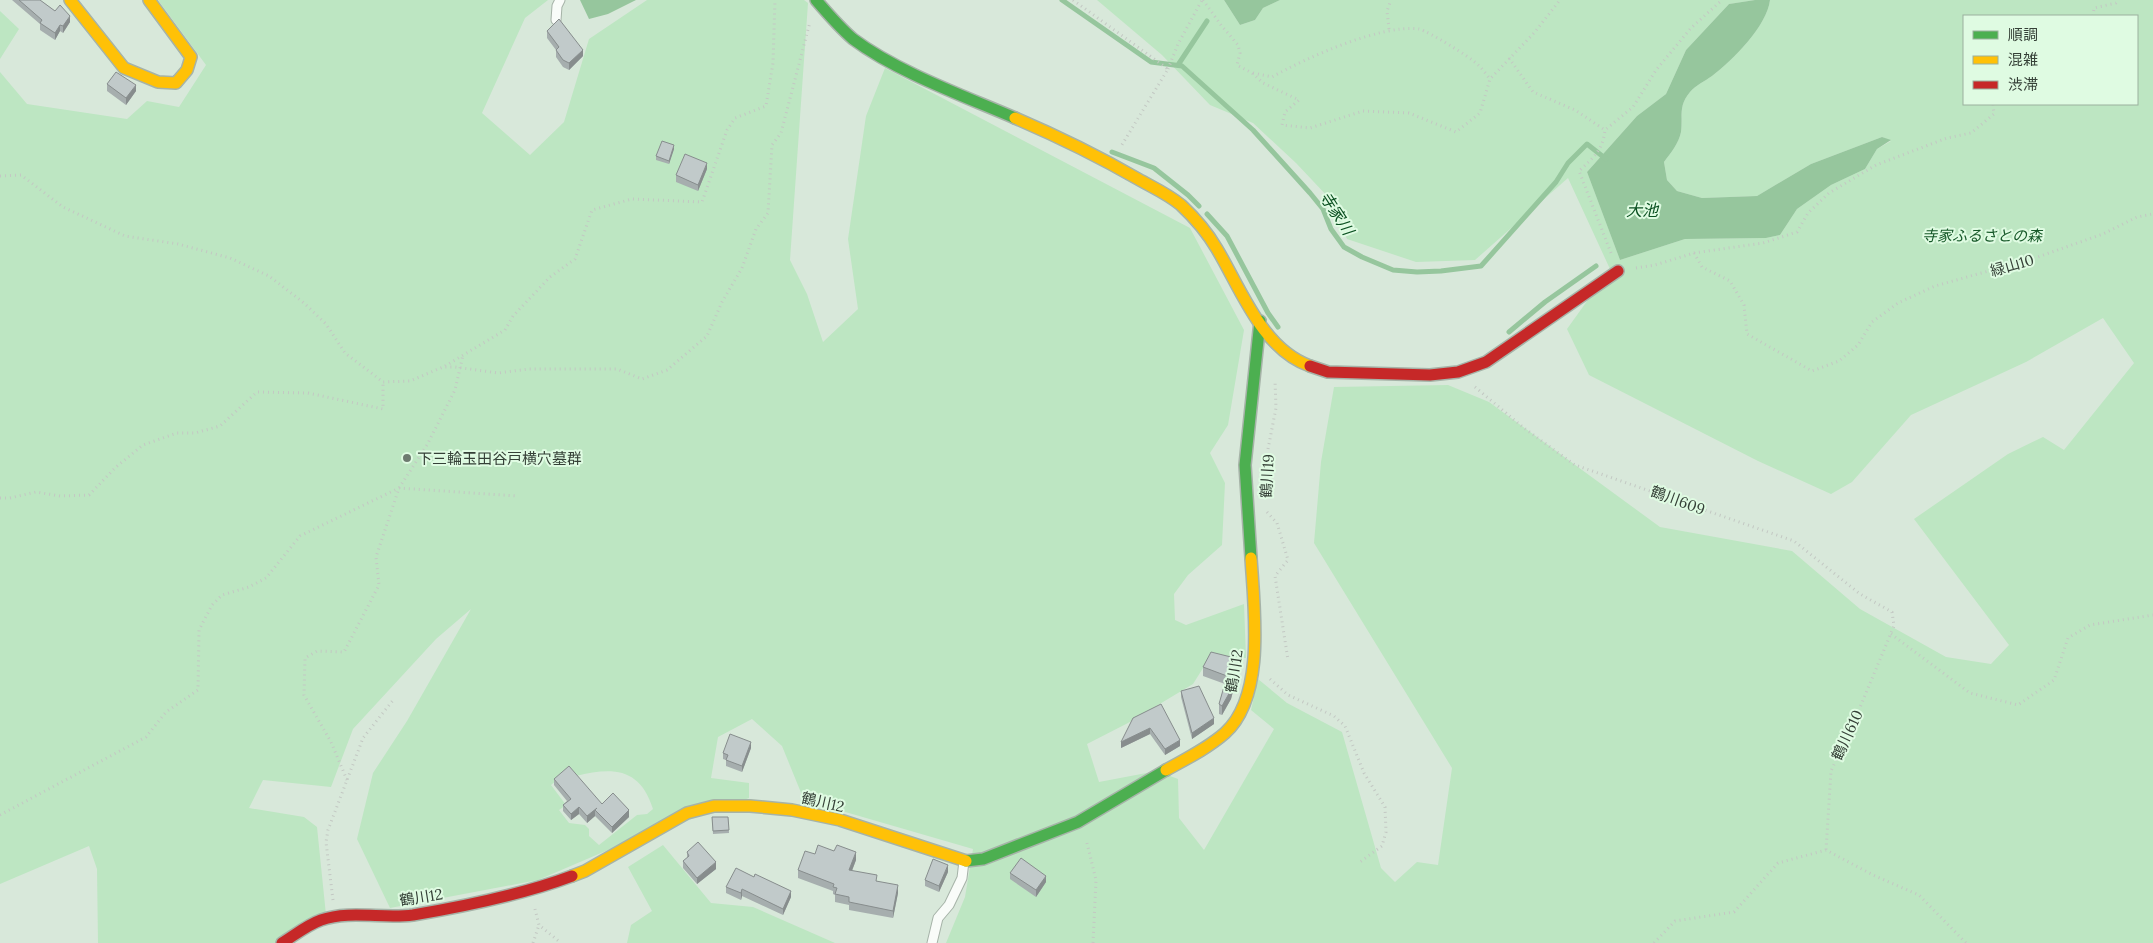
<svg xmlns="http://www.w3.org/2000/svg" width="2153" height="943" viewBox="0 0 2153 943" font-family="Lora,'Noto Sans JP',serif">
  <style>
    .green { fill: #bde6c2; fill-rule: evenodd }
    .water { fill: #96c69d }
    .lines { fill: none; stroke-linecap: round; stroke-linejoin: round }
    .stream { stroke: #96c69d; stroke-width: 5 }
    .lane-casing { stroke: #a6b3a8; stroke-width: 11 }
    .fast-casing { stroke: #a6b3a8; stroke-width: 14 }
    .slow-casing { stroke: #a6b3a8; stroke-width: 14 }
    .jam-casing { stroke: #a6b3a8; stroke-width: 14 }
    .path { stroke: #c3c8c3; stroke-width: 3; stroke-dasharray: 1 4; stroke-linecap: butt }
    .lane { stroke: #f9fcf9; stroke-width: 9 }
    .fast { stroke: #4caf50; stroke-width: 11 }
    .slow { stroke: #ffc107; stroke-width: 11 }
    .jam { stroke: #c62828; stroke-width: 11 }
    .wall { fill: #a6aeae }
    .shaded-wall { fill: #878d8d }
    .building { fill: #c1caca; stroke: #878d8d }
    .poi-dot { fill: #6e7b70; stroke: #dffbe2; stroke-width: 2 }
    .labels { text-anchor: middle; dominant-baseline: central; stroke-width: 4; stroke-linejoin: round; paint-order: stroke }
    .park-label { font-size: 15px; font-style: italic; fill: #175929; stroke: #dffbe2 }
    .street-label { font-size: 15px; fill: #354037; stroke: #dffbe2 }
    .poi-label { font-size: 15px; fill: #354037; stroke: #dffbe2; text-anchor: start }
    .water-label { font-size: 16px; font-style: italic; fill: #0a5020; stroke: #dffbe2 }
  </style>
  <rect width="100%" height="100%" fill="#d8e8da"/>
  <path class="green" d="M158,0h390l-23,18 -43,95 48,42 34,-33 25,-83 58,-39h157l4,3 -18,257 17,34 16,48 35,-33 -10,-70 18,-123 19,-48 305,160 54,102 -16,95 -18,28 15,30 -3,62 -34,30 -14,19 1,26 11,5 58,-21 2,54 -36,-1 -17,27 -65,39 -41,21 12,38 58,-11 21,8 1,39 25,32 70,-121 -23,-19 7,-31 29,24 55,29 39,136 14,14 22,-20 21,3 14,-97 -138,-225 7,-81 13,-75 114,-2 41,17 171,125 132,24 68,58 86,48 45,7 18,-19 -95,-126 94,-65 35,-17 21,13 70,-87 -31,-45 -77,44 -115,53 -59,67 -21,12 -73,-33 -169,-86 -22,-46 43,-60 -42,-91 -93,82 -59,2 -69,-23 -18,-41 -33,-35 -43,-40 -43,-18 -48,-50 -65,-55h127l16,25 15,-5 8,-12 17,-8h475l-26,4 -43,46 -20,44 -29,22 -50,56 33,88 65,-21 81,-1 14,-3 17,-26 34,-24 34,-16 12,-20 14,-8 -9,-4 -71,27 -54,32 -55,2 -25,-7 -10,-11 -3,-18c6,-8 15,-19 17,-30 2,-16 -3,-26 9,-40 6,-7 15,-11 22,-16 21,-16 55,-50 58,-76h383v943h-1207l19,-46 8,-48 -169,-49 -22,-54 -30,-27 -34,18 -7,41 38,5v15l-134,49 -77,33 -148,28 -33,-69 16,-66 34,-52 64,-112 -35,30 -83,90 -22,58 -68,-7 -14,28 55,9 13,10 9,88 -45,28h-183l-1,-74 -8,-23 -89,38v-812l27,32 100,15 20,-18 32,6 27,-42zM1964,16h173v88h-173zM569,770l7,6c36,-9 64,-9 77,33l-6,5 -10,1 -38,30 -10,-9v-7l-4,-4 -16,-2 -10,-13 7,-5 -15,-20z
    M0,11l19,18 -19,30z
    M663,845l48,58 42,4 82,36h-208l4,-18 21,-14 -24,-44z"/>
  <path class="water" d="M580,0h56l-28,14 -19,5z
    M1224,0h56l-17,8 -8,12 -15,5z
    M1755,0h15c-3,26 -37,60 -58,76 -7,5 -16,9 -22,16 -12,14 -7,24 -9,40 -2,11 -11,22 -17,30l3,18 10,11 25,7 55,-2 54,-32 71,-27 9,3 -14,9 -12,20 -34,16 -34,24 -17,26 -14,3 -81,1 -65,21 -33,-88 50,-56 29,-22 20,-44 43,-46z"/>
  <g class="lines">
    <path class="stream" d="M1062,0l89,62 31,4 71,64 57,63 13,16 8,20 13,18 18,10 31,13 24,2 24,-1 40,-5 75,-84 12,-19 19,-19 19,15
      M1178,65l29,-44
      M1112,152l42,16 34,27 11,11
      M1207,214l20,22 41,77 10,14
      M1509,332l36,-30 51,-36"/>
    <g class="lane-casing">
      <path id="lane" d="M556,20l1,-14 3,-6
        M932,943l6,-25 11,-13 13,-27 2,-17"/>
    </g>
    <g class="fast-casing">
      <path id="fast" d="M816,0c12,14 23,27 37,39 44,33 111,57 162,79
        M1251,558l-6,-93 15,-144
        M966,861l17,-2 95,-37 88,-52"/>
    </g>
    <g class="slow-casing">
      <path id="slow" d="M70,0l54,68 34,14 18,1 11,-13 4,-13 -42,-57
        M1015,118c42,18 83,38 123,61 14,8 30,15 43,26 14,13 26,27 36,44 24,40 45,100 93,117
        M1166,770c20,-11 42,-22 59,-37 41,-37 29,-125 26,-175
        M572,876l13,-5 102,-58 27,-7h36l42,4 48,10 126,41"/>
    </g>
    <g class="jam-casing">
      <path id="jam" d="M1310,366l18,6 102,3 28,-3 28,-10 132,-91
        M282,943c13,-8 25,-18 39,-23 29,-10 62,-1 92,-5 54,-9 108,-20 159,-39"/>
    </g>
    <path class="path" d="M1073,0l95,69 -48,79
      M1203,0l18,25 17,20 2,8 -3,12 15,8 11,10 36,17 -14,12 -3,13 28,3 53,-17 46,2 47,19 24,-19 10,-34 44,-46 26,-33
      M2093,16l1,-8 22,-5 3,-3
      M1389,29l-2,-18 4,-11
      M1509,58l24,34 42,18 30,20
      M1168,69l10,-25 24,-44
      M1253,73l19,4c34,-19 109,-53 147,-48 9,2 51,28 58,35 5,4 9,10 13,15
      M0,176l21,-1 42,32 62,29 53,8 52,14 39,18 35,27 22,21 19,29 38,29 27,-1 33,-14h12l43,6 31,-4h88l25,10 25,-9 40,-34 15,-34 20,-34 14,-39 12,-16 4,-68 9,-12 29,-111
      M1611,253l-32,-82c14,-13 24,-21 26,-41l28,-23 23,-37 35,-42 31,-28
      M1694,253l8,14 28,14 14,24 3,29 65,37 27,-10 19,-16 14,-23 26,-19 37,-17 100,-28 68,-24 34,-17 16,-3
      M1636,268l19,-3 39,-12 69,-10 34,-11 11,-19 21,-20 47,-28 71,-27 24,-5 23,-19 -1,-10
      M445,366l60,-36 8,-14 37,-39 25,-18 17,-49 40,-11 70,3 25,-72 8,-12 31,-12 7,-43 2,-63
      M1475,387l49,41 51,37 219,76 66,53 32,18 2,14 -36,86 -27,59 -5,79
      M1268,449l8,-41 -1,-27
      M0,498h10l26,-6 24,4 29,-1 27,-28 27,-22 34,-12h18l25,-7 37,-34 51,1 75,16v-27
      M1267,512l10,11 11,37 -13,16 13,84
      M1891,634l79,59 48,12 36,-25 14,-42 22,-13 63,-10
      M1270,679l18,16 46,21 11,10 19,47 21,34 1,25 -4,14 -22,16
      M347,780l-16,-38 -27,-47 1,-37 12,-7 27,1 35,-67 -3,-28 23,-69 28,-43 28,-55 8,-35
      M0,815l146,-78 20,-25 32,-22 1,-60 13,-25 10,-10 27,-8 17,-9 34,-42 99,-48 118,8
      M1087,843l9,37 -3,63
      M333,900l-7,-58 2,-12 35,-92 31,-39
      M535,909l4,16 22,18
      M533,943l6,-18
      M1654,943l21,-22 59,-9 44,-49 48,-13 47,25 46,20 47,48"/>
    <use href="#lane" class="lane"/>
    <use href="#fast" class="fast"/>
    <use href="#slow" class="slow"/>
    <use href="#jam" class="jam"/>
  </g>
  <path class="wall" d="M12,0h28l30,22 -7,11 -3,-2 -5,9 -15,-10v-6z
    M547,31l36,25 -14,14 -6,-3 -7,-10v-7l-9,-12z
    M107,84l29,7 -10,14 -19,-14z
    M674,149l-5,15 -13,-4v-4z
    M707,169l-9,22 -22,-9v-7z
    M1203,667l36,1 -8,31 -9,16 -3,-1v-10l6,-20 -22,-8z
    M1181,691l33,33 -22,15 -11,-42z
    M1133,718l47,28 -15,9 -15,-21 -29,14z
    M751,748l-9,24 -16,-6v-6l-3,-1v-6z
    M554,779l48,25 27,13 -17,16 -17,-17 -8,7 -8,-9 -8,6 -8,-9v-6l4,-4 -13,-16z
    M712,817h16l1,16 -16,1z
    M687,852l29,17 -19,15 -14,-16v-7l4,-3z
    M815,854l41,6 -4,11 25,10 21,12 -5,25 -44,-8v-5l-14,-3v-7l-2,-1v-3l-35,-13v-8z
    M948,872l-9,20 -14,-6v-6z
    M1010,873l36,9 -10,15 -26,-18z
    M726,887l65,10 -8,18 -41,-19 -1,4 -15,-7z"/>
  <path class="shaded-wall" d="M70,16v6l-7,11v-7z
    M60,25v6l-5,9v-7z
    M583,50v6l-14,14v-7z
    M136,85v6l-10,14v-7z
    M674,145v4l-5,15v-3z
    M707,163v6l-9,22v-6z
    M1239,659v9l-8,31 -9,16v-9z
    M1214,718v6l-22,15v-6z
    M1150,728v6l-29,14v-6z
    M1180,740v6l-15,9v-6z
    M751,742v6l-9,24v-6z
    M579,807v7l-8,6v-6z
    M597,808l-2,2v6l-8,7v-7z
    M629,810v7l-17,16v-6z
    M856,852v8l-7,18v-8z
    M716,862v7l-19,15v-6z
    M948,865v7l-9,20v-6z
    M1046,876v6l-10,15v-7z
    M898,885v8l-5,25v-7z
    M742,889v7l-1,4v-7z
    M791,891v6l-8,18v-6z"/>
  <path class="building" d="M19,0h21l15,11 5,-6 10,11 -7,10 -3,-1 -5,8 -15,-10 2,-3z
    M559,19l24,31 -14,13 -6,-3 -7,-10 3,-3 -12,-16z
    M116,72l20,13 -10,13 -19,-14z
    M662,141l12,4 -5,16 -13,-5z
    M685,154l22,9 -9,22 -22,-10z
    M1211,652l28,7 -8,31 -9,16 -3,-2 8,-28 -24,-9z
    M1199,686l15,32 -22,15 -11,-42z
    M1161,704l19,36 -15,9 -15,-21 -29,14 12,-24z
    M730,734l21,8 -9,24 -16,-6 2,-5 -5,-2z
    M569,766l33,38 11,-11 16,17 -17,17 -17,-17 2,-2 -10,8 -8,-9 -8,7 -8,-9 8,-6 -17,-20z
    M712,817h16l1,13 -16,1z
    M698,842l18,20 -19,16 -14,-17 6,-5 -2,-4z
    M818,845l16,6 3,-6 19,7 -7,18 28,5 -1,6 22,4 -5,26 -44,-9v-5l-14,-3 2,-6 -4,-1 1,-3 -36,-14 7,-19 10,3z
    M1021,858l25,18 -10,14 -26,-17z
    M933,859l15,6 -9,21 -14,-6z
    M736,868l18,9 1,-3 36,17 -8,18 -41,-20 -1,4 -15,-6z"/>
  <circle class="poi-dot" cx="407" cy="458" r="5"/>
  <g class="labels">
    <g class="park-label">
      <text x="1982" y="235">寺家ふるさとの森</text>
    </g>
    <g class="street-label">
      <text transform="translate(2012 265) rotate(-16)">緑山10</text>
      <text transform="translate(1267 476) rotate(-87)">鶴川19</text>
      <text transform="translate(1678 500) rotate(20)">鶴川609</text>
      <text transform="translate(1234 671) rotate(-81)">鶴川12</text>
      <text transform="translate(1847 735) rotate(-65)">鶴川610</text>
      <text transform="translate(823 802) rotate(13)">鶴川12</text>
      <text transform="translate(421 897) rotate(-9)">鶴川12</text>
    </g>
    <g class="poi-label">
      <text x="417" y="458">下三輪玉田谷戸横穴墓群</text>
    </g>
    <g class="water-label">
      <text x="1642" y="210">大池</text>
      <text transform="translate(1337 213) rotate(57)">寺家川</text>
    </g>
  </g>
  <rect x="1963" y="15" width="175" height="90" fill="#dffbe2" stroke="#9bb09e"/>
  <rect x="1973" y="31" width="25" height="8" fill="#4caf50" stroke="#9bb09e"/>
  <text x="2008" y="40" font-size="15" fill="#354037">順調</text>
  <rect x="1973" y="56" width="25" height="8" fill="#ffc107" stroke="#9bb09e"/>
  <text x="2008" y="65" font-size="15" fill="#354037">混雑</text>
  <rect x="1973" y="81" width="25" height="8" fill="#c62828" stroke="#9bb09e"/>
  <text x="2008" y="90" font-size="15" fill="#354037">渋滞</text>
</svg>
